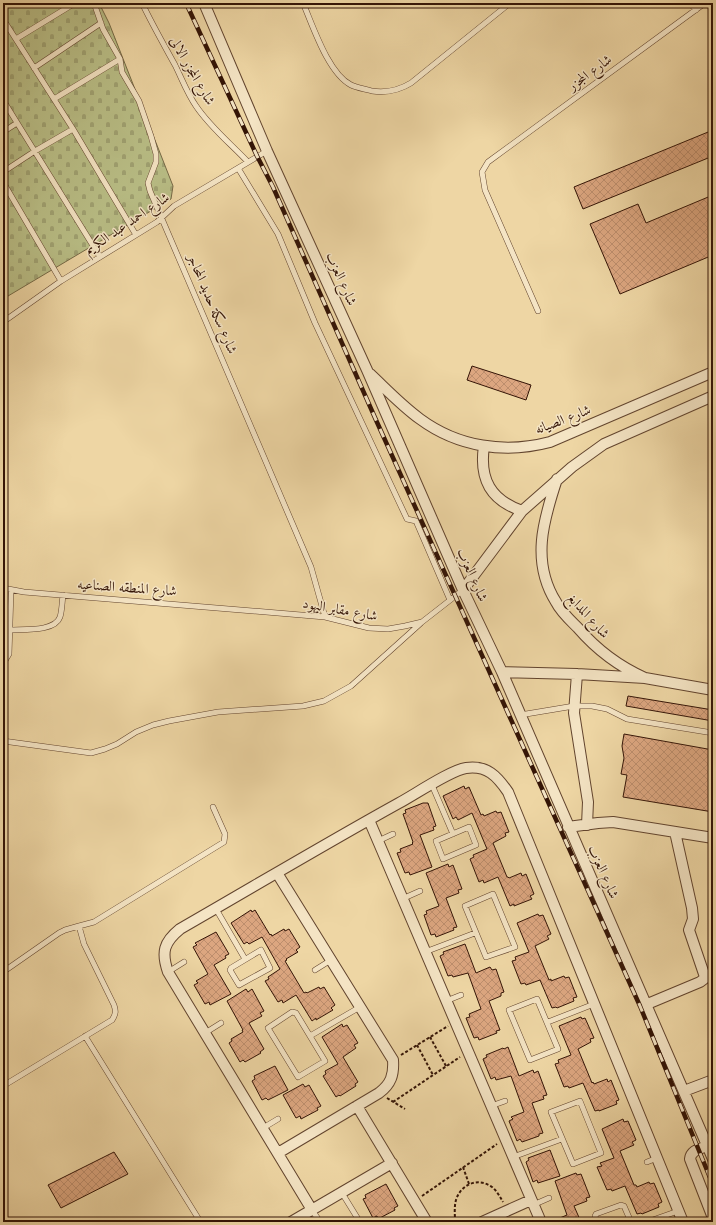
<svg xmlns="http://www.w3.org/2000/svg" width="716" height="1225" viewBox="0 0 716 1225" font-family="'Old Standard TT',Amiri,serif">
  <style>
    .cemetery { fill: url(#cemetery-stones); stroke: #766946 }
    .building { fill: url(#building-cross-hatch); stroke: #341406 }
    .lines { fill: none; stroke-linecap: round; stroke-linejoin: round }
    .lane-casing { stroke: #62442e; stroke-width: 6 }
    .street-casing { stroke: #62442e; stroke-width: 12 }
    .path { stroke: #341406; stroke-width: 2; stroke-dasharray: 3 2; stroke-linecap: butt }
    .lane { stroke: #f4e4c4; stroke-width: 5 }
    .street { stroke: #f4e4c4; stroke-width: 10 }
    .rail-casing { stroke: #341406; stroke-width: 4.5 }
    .rail { stroke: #f4e4c4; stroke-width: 3; stroke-dasharray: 9; stroke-linecap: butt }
    .labels { text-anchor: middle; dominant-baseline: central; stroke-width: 3; stroke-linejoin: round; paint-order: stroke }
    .street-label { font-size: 14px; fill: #341406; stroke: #f4e4c4 }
  </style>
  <defs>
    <pattern id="cemetery-stones" width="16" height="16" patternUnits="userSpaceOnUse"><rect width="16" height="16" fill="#b9be86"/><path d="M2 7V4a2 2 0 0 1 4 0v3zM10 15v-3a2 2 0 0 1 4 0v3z" fill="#a0a272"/></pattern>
    <pattern id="building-cross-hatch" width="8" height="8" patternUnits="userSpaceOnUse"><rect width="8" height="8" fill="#dca680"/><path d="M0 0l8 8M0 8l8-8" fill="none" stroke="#bd8e6d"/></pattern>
  </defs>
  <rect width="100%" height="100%" fill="#eed6a4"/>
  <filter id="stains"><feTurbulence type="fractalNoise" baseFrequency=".005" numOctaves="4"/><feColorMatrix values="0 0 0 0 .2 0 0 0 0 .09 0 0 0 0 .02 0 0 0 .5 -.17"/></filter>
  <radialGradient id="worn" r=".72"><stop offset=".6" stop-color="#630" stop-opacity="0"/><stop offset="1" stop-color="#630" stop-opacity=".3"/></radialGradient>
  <path class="cemetery" d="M3,3h96l10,20 64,163 -2,13 -168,100z"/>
  <path class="building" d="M713,130v26l-130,53 -9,-22z
    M713,195v60l-93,39 -30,-70 48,-20 8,19z
    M472,366l59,19 -5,15 -59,-20z
    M628,696l85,14v11l-87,-15z
    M624,734l89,16v62l-90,-15 4,-22 -6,-1 3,-16 -2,-12z
    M464,786l1,3 4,-2 12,28 2,-1 1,2 12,-5 1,2 4,-1 8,20 -4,1 1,3 -13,7 14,34h1l1,1 12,-5 1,3 4,-2 8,20 -4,2 2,3 -18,7v-2l-4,2 -12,-29 -14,6 -1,-3 -4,2 -9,-23 4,-2 -1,-2 14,-6 -15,-36 -14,7 -2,-3 -3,2 -10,-23z
    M423,803h5l8,23 -3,1 1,3 -14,5 12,32 -22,8 -1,-3 -4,1 -8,-20 4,-1 -1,-3 13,-5 -1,-1 1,-1 -10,-28 3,-1 -1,-3z
    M448,864l1,3 4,-2 9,24 -4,1 1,3 -13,5 11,29 -4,1 1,2 -18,7 -1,-3 -4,1 -7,-20 3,-1 -1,-3 13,-5 -13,-33z
    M251,910l1,2 3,-2 15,25 1,-1 1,2 12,-7 1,2 4,-2 11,18 -4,3 2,2 -12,7 1,1 -2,1 19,32 2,-1 1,1 12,-6 1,2 4,-2 11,18 -4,3 2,2 -17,10v-2l-4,3 -16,-26 -13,8 -1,-3 -4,2 -13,-21 4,-2 -1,-2 12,-8 -18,-32 -13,7 -2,-2 -3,2 -13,-21z
    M538,914l1,2 4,-1 8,19 -4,2 2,3 -14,7 14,34 2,-1v2l13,-5 1,2 4,-1 8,20 -4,1 1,3 -17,7 -1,-1 -4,1 -12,-28 -14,5 -1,-2 -4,1 -9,-23 4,-1 -1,-3 14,-5 -12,-29z
    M216,932l13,22 -4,2 1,2 -12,7 17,29 -21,11 -1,-3 -4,2 -11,-19 4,-2 -2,-2 12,-7 -15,-27 4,-2 -2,-2z
    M465,944l11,29 14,-6 2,3 4,-1 8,23 -3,1v3l-12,5 11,29 -4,1 1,2 -18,7 -1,-3 -4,1 -8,-20 4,-1 -1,-3 12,-5 -13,-36 -15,4 -1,-2 -4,1 -8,-20 4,-2 -1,-2z
    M246,989l2,3 4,-3 12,22 -4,2 2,3 -13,7 15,26 -4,3 1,1 -16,9 -2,-2 -3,2 -11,-19 3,-2 -1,-2 12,-7 -1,-2h1l-16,-29z
    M581,1017l1,2 3,-1 9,20 -4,1 1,3 -13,7 14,34 1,-1 1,2 13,-5 1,3 3,-2 8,20 -3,1 1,3 -18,7v-1l-4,1 -12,-28 -14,5 -1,-2 -4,1 -9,-23 4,-1 -1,-3 13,-5 -12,-29z
    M342,1024l1,3 4,-2 11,18 -4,2 2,3 -13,9 15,25 -3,2 1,2 -16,10 -1,-1 -3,2 -13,-21 3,-2 -1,-3 13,-7 -16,-27z
    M508,1047l11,29 14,-6 1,3 4,-2 9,24 -4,1 1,3 -12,4 11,30 -4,1v2l-17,6 -2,-3 -3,2 -8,-20 4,-2 -2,-2 13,-5 -13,-36 -15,4 -1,-3 -4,2 -8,-20 4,-2 -1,-2 17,-7 1,1z
    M275,1066l13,24 -20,10 -2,-2 -4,2 -10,-19 3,-2 -1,-3z
    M303,1084l2,3 4,-2 12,21 -4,2 1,2 -17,9 -1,-3 -4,2 -13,-23z
    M623,1119l1,3 4,-1 8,19 -4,2 2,3 -14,6 14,34h2l1,2 12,-5 1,2 4,-1 8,19 -4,2 1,3 -17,7 -1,-1 -4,1 -12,-28 -13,5 -1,-2 -4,1 -10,-23 5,-1 -2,-3 14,-5 -12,-29z
    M550,1150l10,26 -22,7 -1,-3 -4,2 -7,-20 3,-2 -1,-2z
    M114,1152l14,22 -67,34 -13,-23z
    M576,1173l1,2 4,-1 9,23 -4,1 1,3 -13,5 7,16h-31l17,-7 -12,-34z
    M386,1184l12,22 -4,2 1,2 -17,9 -1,-3 -4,2 -10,-19 3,-1 -1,-3z"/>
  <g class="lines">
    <g class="lane-casing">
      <path id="lane" d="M3,3h1
        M94,3l9,26 17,30 2,13 17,29 12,35 5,18v8l-8,21 2,8 161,376 14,50
        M142,3c10,21 22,42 33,62 7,14 12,28 21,41 14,21 35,38 52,56
        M303,3c10,23 25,70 48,82 6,3 15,4 21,6 14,2 26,0 39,-8l99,-80
        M690,3l6,7
        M3,19l70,110 63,106
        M16,39l59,-36
        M34,68l67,-45
        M54,99l66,-40
        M3,100l97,157
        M3,132l14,-9
        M238,168l40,66 37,89 92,196 9,2 34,79
        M3,172l32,-21 38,-22
        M3,182l58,99
        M538,311l-53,-121 -3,-18 6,-10 217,-159
        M3,322l58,-41 96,-59 17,-16 93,-55
        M3,588l21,4 301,25 44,11 19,1 17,-3 17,-4 41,-32
        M10,630c13,-1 45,2 50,-13 2,-6 2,-15 3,-22
        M3,664l6,-10 2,-64
        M520,715l54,-9h18l15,3 20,10 86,14
        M3,741l88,12 14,-4 12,-5 19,-12 17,-7 16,-4 49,-9 85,-6 21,-5 27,-15 70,-63
        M432,785l21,49
        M469,827l7,18 -33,14 -7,-18z
        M378,841l15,-7
        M493,894l22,53 -29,10 -21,-51z
        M402,899l18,-8
        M216,909l29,50
        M261,950l9,18 -31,17 -9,-15 1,-2z
        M425,952l50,-19
        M315,970l16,-10
        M3,972l56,-39 6,-3 14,-4
        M168,972l16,-10
        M537,999l21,50 -28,11 -21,-50z
        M446,1001l15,-6
        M292,1012l4,1 29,48 -27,16 -30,-49z
        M548,1022l46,-18
        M205,1033l16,-10
        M85,1036l113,182
        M310,1036l50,-29
        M3,1086l109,-66c4,-6 4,-9 2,-15l-30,-61 -5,-18 15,-4 130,-80 1,-8 -12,-27
        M580,1101l21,52 -28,11 -22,-52z
        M491,1106l14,-5
        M263,1128l15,-9
        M513,1157l49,-18
        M647,1162l10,-4
        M342,1193l16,26v3
        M533,1205l16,-7
        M312,1210l8,12
        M597,1222l-2,-6 1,-2 25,-9 3,1 7,16
        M647,1222l31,-11"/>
    </g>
    <g class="street-casing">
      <path id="street" d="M204,3l63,148 100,219 96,220 39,82 211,487
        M370,374c16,15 32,32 50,45 38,28 85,35 130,23l163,-70
        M484,446c-5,34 7,54 38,65
        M557,479c-14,42 -26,83 -1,123 5,10 14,18 22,26 19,22 40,38 67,50
        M463,590l59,-79 50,-44 32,-23 109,-48
        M502,672l75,2 68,4 68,12
        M577,674l-3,39 14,89 -1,23
        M369,820l172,402
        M568,827l30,-4 15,-1 100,16
        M277,873l116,187c1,15 -2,24 -14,33l-101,60
        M645,1005l55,-23 4,-3 1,-2 -16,-47 4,-11 -1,-11 -17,-76
        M684,1091l29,-11
        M357,1106l70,116
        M707,1146c-7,3 -16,4 -17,13l23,59
        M312,1210l-144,-238c-7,-20 -4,-30 12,-43 73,-42 145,-85 219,-126 15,-8 52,-33 67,-35 21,-3 31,8 42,24l175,430
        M291,1222l101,-59
        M482,1222l49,-22"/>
    </g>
    <path class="path" d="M430,1037l16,29
      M417,1045l16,30
      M401,1055l47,-29
      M387,1098l18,11
      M393,1102l67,-45
      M463,1167l6,17
      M422,1196l75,-52
      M455,1222c0,-7 -1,-15 1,-22 5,-16 22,-23 36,-13 5,4 8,10 11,15"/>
    <use href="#lane" class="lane"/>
    <use href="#street" class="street"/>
    <g class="rail-casing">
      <path id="rail" d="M186,3l71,153 16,31 103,233 264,586 73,179"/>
    </g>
    <use href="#rail" class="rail"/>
  </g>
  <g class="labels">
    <g class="street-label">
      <text transform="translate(192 71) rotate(60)">شارع المجزر الالى</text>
      <text transform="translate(590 73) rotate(-36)">شارع المجزر</text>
      <text transform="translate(127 224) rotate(-34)">شارع احمد عبد الكريم</text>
      <text transform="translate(341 279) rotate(66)">شارع العزب</text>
      <text transform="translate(212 304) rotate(67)">شارع سكة حديد المحاجر</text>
      <text transform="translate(563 420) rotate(-21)">شارع الصيانه</text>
      <text transform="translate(472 575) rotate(66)">شارع العزب</text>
      <text transform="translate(127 588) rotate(4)">شارع المنطقه الصناعيه</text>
      <text transform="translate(340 610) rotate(10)">شارع مقابر اليهود</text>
      <text transform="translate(588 616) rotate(48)">شارع المدابغ</text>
      <text transform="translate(603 872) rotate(66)">شارع العزب</text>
    </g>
  </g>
  <rect width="716" height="1225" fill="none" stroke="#eed6a4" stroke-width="16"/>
  <rect x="4" y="4" width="708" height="1217" fill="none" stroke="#341406" stroke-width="2"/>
  <rect x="8" y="8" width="700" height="1209" fill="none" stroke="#341406"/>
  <rect width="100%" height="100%" filter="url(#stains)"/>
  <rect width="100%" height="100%" fill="url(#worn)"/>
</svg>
